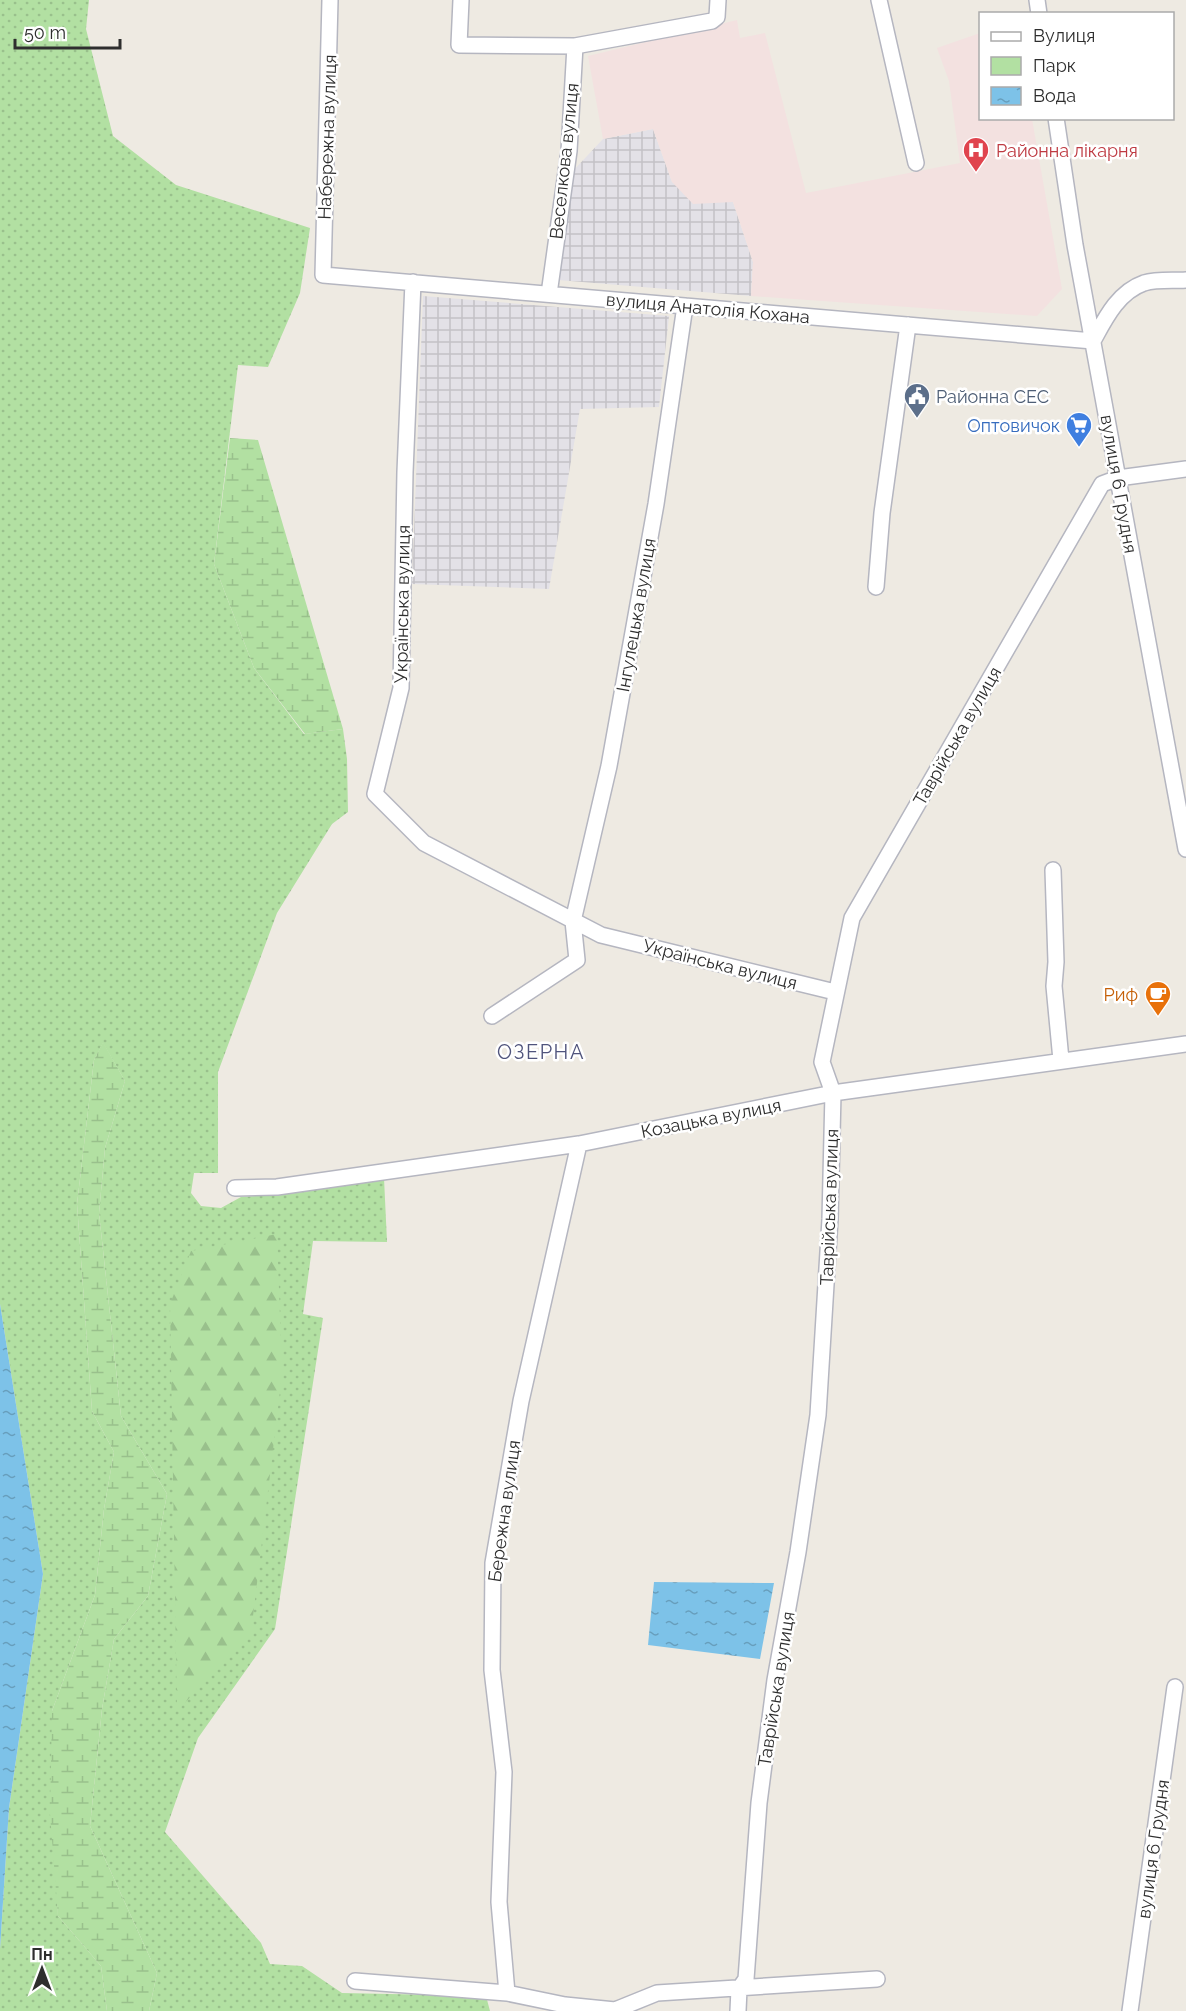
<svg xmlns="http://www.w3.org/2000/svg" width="1186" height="2011" viewBox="0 0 1186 2011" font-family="Raleway,sans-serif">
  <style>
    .industrial { fill: url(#industrial-grid) }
    .medical { fill: #f3e1e0 }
    .green { fill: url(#green-dots) }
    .forest { fill: url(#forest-firs) }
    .wetland { fill: url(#wetland-marsh) }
    .water { fill: url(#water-ripples) }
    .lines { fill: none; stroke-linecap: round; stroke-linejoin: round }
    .minor-casing { stroke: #b5b6c0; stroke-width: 18 }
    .minor { stroke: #fff; stroke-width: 15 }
    .labels { text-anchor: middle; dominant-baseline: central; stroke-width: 5; stroke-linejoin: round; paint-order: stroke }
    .street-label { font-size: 18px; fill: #2e2e2e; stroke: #fff }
    .health-label { font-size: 18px; fill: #be3a42; stroke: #fff; text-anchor: start }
    .service-label { font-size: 18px; fill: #4e5e75; stroke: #fff; text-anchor: start }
    .shop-label { font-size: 18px; fill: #366cbe; stroke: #fff; text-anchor: end }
    .food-label { font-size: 18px; fill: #c56008; stroke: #fff; text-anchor: end }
    .neighbourhood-label { font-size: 20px; letter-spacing: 1.5px; fill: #50547c; stroke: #fff }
  </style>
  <defs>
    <pattern id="industrial-grid" width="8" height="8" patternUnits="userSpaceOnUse" patternTransform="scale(1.5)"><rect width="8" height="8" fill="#e3e1e7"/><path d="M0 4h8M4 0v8" fill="none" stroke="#c3c1c6"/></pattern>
    <pattern id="green-dots" width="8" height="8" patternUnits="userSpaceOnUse" patternTransform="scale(1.5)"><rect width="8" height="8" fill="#b2e0a2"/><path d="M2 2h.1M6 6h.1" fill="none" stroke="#99c08c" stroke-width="1.8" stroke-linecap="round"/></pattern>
    <pattern id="forest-firs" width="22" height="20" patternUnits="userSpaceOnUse" patternTransform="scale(1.5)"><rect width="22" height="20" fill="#b2e0a2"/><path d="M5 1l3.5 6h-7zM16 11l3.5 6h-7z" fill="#99c08c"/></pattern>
    <pattern id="wetland-marsh" width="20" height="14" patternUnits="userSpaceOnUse" patternTransform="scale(1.5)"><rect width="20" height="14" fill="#b2e0a2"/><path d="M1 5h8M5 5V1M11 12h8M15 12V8" fill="none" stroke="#99c08c"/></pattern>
    <pattern id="water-ripples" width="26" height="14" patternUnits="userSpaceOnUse" patternTransform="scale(1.5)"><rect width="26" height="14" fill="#7dc2e8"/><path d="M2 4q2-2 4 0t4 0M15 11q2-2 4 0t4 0" fill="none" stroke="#679ebc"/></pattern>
  </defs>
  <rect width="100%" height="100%" fill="#eeeae2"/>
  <path class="industrial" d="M653,129l19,53 61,20 20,60 -2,34 -193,-16 13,-107 32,-34z
    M423,296l246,20 -10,91 -79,2 -31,180 -137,-5z"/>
  <path class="medical" d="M737,20l3,18 25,-5 41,160 154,-30 -11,-82 -12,-33 43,-15v85l52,1 30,170 -25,27 -286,-20 2,-34 -20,-60 -40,2 -21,-22 -19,-53 -50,10 -15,-83z"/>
  <path class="green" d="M0,0h89l-3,29 27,107 63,49 134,43 -10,65 -32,74 -30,-2 -24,199 40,104 50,66 39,-5 4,30 1,53 -16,12 -55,89 -59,159v101h-24l-3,20 10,13 20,2 20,-11 55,-4 88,-15 3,64 -74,-1 -10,73 20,4 -48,311 -77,109 -33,94 96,111 9,21 32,2 40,27 144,3 4,15h-341l8,-38 -67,-147 12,-117 12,-70 34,-43 19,-102 -46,-78 -22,-203 6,-65 20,-67 -22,-38 -9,17 -17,144 15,207 22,41 -10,57 -9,86 -43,116 6,205 43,50 6,45h-107v-62l9,-141 34,-234 -43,-270z"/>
  <path class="forest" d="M277,1234l5,140 -31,259 -74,78 -7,-407 21,-53z"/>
  <path class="wetland" d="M230,438l28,2 85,289 -38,5 -51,-66 -40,-104z
    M103,1042l22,39 -20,67 -6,65 22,203 46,78 -19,102 -34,43 -12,70 -12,117 67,147 -8,38h-42l-6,-45 -43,-50 -8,-102 2,-103 43,-116 9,-86 10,-57 -22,-41 -15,-207 17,-144z"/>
  <path class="water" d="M0,1304l43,270 -34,234 -9,141z
    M654,1582l120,1 -14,76 -112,-14z"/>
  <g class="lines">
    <g class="minor-casing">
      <path id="minor" d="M330,0l-7,275 770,66
        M461,0l-2,45 116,1
        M879,0l37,163
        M1037,0l2,14
        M1056,118l19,127 111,604
        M413,282l-8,190 -4,216 -26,106 49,49 177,92 234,57
        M549,294l20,-143 6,-105 137,-25 5,-4 1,-17
        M1093,341c12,-22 25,-49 51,-58 13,-4 29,-2 42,-3
        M876,587l6,-74 26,-188
        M1053,870l3,92 -2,24 7,74
        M492,1016l85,-56 -4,-39 36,-155 47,-262 29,-198
        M235,1188l42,-1 302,-43 254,-51 353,-49
        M355,1981l152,12 58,12 50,5 42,-17 220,-14
        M507,1993l-8,-91 5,-130 -12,-102 1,-107 28,-162 58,-257
        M738,2011l1,-22 7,-10 13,-176 16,-123 23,-128 20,-137 12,-196 3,-126 -11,-31 30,-144 250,-434 16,-6 68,-9
        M1130,2011l45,-324"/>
    </g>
    <use href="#minor" class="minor"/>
  </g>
  <defs>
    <g id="hospital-pin" transform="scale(1.35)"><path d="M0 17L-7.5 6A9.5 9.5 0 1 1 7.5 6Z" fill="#e0444e" stroke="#fff"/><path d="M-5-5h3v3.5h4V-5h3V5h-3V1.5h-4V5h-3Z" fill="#fff"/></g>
    <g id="civic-pin" transform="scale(1.35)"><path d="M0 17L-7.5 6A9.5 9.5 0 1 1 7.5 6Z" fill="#5c6f8a" stroke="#fff"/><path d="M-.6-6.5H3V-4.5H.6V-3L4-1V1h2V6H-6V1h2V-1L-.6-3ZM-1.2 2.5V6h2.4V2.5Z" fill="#fff"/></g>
    <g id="supermarket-pin" transform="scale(1.35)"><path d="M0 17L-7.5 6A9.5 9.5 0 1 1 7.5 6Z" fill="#3f7fe0" stroke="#fff"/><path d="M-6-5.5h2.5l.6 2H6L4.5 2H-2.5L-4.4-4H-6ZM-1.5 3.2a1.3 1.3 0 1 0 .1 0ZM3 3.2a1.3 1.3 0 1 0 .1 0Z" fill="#fff"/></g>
    <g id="cafe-pin" transform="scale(1.35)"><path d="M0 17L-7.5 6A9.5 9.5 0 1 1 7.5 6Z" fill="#e8710a" stroke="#fff"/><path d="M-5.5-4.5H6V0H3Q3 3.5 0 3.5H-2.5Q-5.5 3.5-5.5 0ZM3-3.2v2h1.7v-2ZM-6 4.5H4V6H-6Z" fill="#fff"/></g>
  </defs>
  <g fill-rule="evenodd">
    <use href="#hospital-pin" x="976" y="150"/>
    <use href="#civic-pin" x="917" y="396"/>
    <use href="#supermarket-pin" x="1079" y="425"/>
    <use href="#cafe-pin" x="1158" y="994"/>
  </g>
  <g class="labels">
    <g class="street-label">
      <text transform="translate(327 137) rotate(-88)">Набережна вулиця</text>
      <text transform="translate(564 161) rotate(-84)">Веселкова вулиця</text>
      <text transform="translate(708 308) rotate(5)">вулиця Анатолія Кохана</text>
      <text transform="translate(1119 484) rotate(80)">вулиця 6 Грудня</text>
      <text transform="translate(402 604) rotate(-89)">Українська вулиця</text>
      <text transform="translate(636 615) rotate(-80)">Інгулецька вулиця</text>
      <text transform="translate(957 736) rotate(-60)">Таврійська вулиця</text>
      <text transform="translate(720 964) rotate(14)">Українська вулиця</text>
      <text transform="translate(711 1118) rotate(-11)">Козацька вулиця</text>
      <text transform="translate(829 1207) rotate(-88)">Таврійська вулиця</text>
      <text transform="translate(504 1511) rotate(-82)">Бережна вулиця</text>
      <text transform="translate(776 1689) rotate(-81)">Таврійська вулиця</text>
      <text transform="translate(1153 1849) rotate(-82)">вулиця 6 Грудня</text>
    </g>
    <g class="health-label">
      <text x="996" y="150">Районна лікарня</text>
    </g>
    <g class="service-label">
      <text x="936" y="396">Районна СЕС</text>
    </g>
    <g class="shop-label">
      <text x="1060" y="425">Оптовичок</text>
    </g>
    <g class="food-label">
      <text x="1138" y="994">Риф</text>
    </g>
    <g class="neighbourhood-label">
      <text x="541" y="1052">ОЗЕРНА</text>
    </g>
  </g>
  <rect x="979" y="12" width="195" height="108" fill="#ffffff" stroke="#ababab" stroke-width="1.5"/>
  <rect x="991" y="32" width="30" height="9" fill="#ffffff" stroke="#ababab" stroke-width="1.5"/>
  <text x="1033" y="42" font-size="18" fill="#2e2e2e">Вулиця</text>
  <rect x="991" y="57" width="30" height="18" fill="#b2e0a2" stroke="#ababab" stroke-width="1.5"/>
  <text x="1033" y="72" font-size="18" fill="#2e2e2e">Парк</text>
  <rect x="991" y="87" width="30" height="18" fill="url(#water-ripples)" stroke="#ababab" stroke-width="1.5"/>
  <text x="1033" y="102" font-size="18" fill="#2e2e2e">Вода</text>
  <g transform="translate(42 1969)" stroke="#ffffff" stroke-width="4.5" paint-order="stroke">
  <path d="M0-4.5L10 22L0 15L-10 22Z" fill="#2e2e2e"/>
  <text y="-9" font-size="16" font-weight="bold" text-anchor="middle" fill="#2e2e2e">Пн</text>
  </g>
  <path d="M15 39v9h105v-9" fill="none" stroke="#2e2e2e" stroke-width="3"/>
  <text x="24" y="39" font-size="18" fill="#2e2e2e" stroke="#ffffff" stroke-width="4.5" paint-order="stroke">50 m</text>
</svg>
